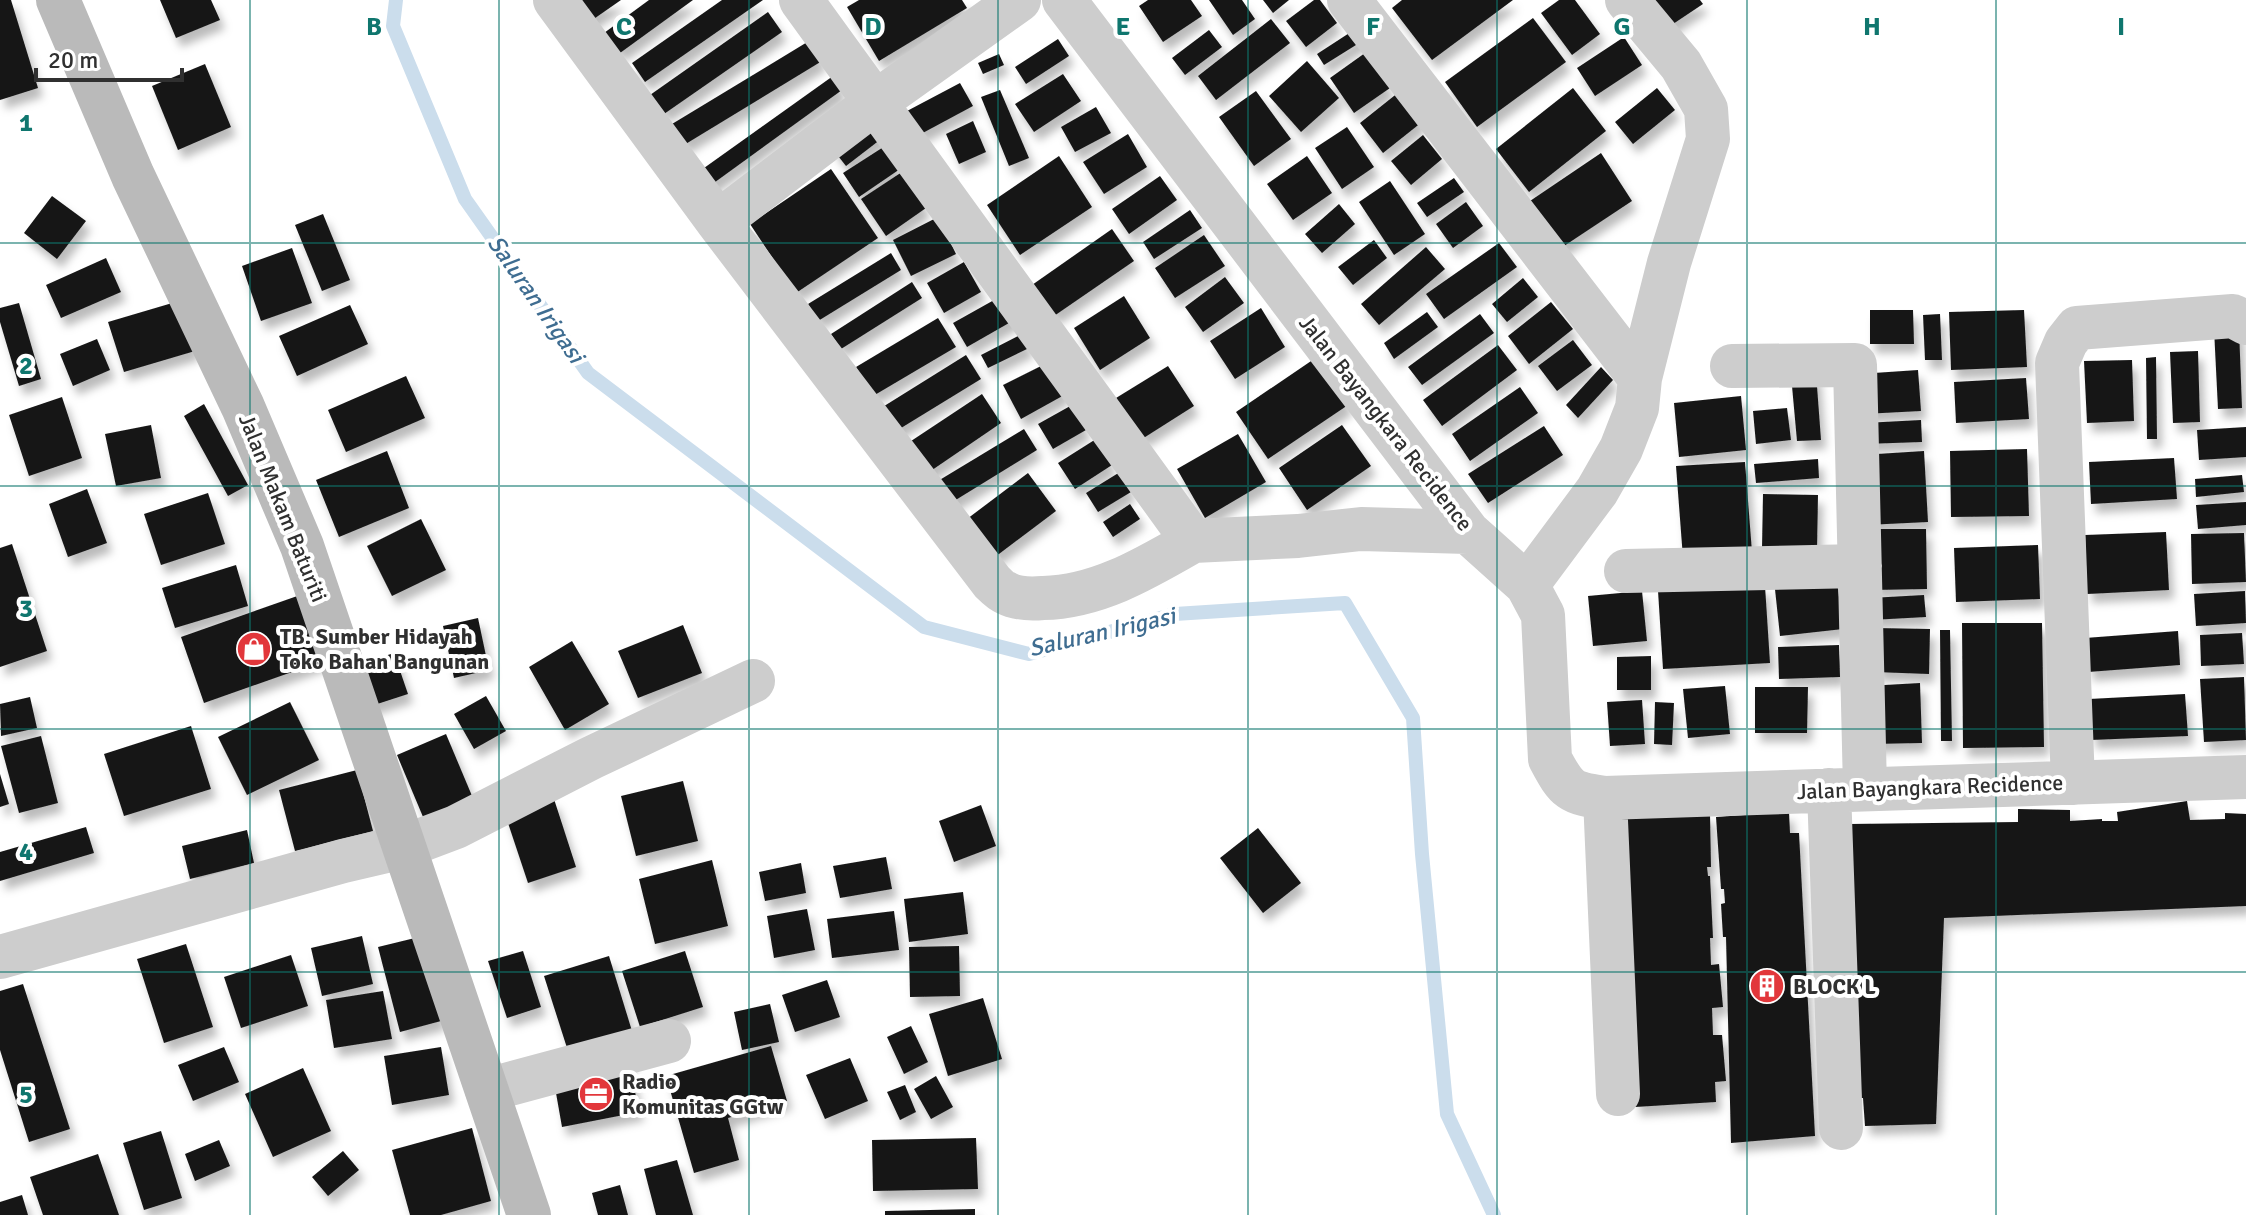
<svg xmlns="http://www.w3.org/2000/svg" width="2246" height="1215" viewBox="0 0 2246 1215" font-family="Signika,sans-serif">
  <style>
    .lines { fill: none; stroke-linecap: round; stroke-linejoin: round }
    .stream { stroke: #cbddec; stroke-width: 14 }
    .building { fill: #171717; filter: url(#shadow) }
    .street { stroke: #cdcdcd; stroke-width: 44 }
    .secondary { stroke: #bababa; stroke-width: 44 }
    .grid { fill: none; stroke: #0f766e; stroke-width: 2; stroke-opacity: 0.55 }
    .labels { text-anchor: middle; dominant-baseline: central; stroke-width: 8; stroke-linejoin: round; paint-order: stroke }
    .street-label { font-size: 22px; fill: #303030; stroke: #fff }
    .poi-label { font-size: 22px; font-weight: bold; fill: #303030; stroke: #fff; text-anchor: start }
    .water-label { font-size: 24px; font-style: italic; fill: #3f6d91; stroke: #fff }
    .grid-label { font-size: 26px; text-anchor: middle; font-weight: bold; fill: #0f766e; stroke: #fff; stroke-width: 8; stroke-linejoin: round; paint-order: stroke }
  </style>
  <defs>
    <filter id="shadow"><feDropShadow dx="5" dy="9" stdDeviation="4" flood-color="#0004"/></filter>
  </defs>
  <rect width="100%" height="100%" fill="#fff"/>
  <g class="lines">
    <path class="stream" d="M396,0l-3,26 72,173 123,174 336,254 105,27 146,-40 170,-11 68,115 9,136 25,260 47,101"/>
  </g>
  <path class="building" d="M0,0h11l27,88 -38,12z
    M160,0h51l9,20 -44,18z
    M571,0h50l-33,23z
    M649,0h44l-73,53 -16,-20z
    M722,0h41l-118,82 -13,-19z
    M859,0h103l5,8 -88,53 -32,-54z
    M1148,0h43l11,16 -39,26 -24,-36z
    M1209,0h33l13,19 -22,16z
    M1263,0h26l-16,13z
    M1314,0h6l17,23 -31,24 -20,-26z
    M1402,0h111l-81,60 -40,-52z
    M1559,0h16l25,34 -28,21 -31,-42z
    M1647,0h53l3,4 -39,26z
    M768,12l14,20 -118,82 -14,-19z
    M1533,18l33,44 -89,65 -32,-45z
    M1271,19l19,24 -74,57 -18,-24z
    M1357,28l7,12 -40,25 -7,-11z
    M1209,30l13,17 -37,28 -13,-17z
    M1624,37l18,28 -47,31 -18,-28z
    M1058,39l11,17 -43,28 -11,-17z
    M809,41l13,20 -138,84 -12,-21z
    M1365,53l25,35 -36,25 -24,-35z
    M999,54l5,11 -21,9 -5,-11z
    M1307,61l32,37 -38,34 -32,-36z
    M205,64l26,63 -53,23 -26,-64z
    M1063,74l18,27 -47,31 -19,-28z
    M833,76l9,14 -142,103 -10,-15z
    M960,83l13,23 -54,29 -12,-24z
    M1573,88l33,43 -77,61 -33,-43z
    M1657,88l18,22 -42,34 -18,-22z
    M1000,90l29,68 -20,8 -28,-69z
    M1256,91l35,48 -37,27 -35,-49z
    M1399,92l23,30 -39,31 -23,-30z
    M1096,107l15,26 -36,19 -14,-25z
    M870,116l15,20 -39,30 -15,-19z
    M973,121l13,31 -27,12 -13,-30z
    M1347,127l27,40 -32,22 -27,-41z
    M1128,134l19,33 -43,27 -21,-32z
    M1423,135l19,24 -31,26 -20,-24z
    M885,146l15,23 -41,28 -16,-24z
    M1601,153l31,48 -71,47 -31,-47z
    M1059,156l33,51 -72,48 -33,-50z
    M1307,156l25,37 -39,27 -26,-36z
    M831,169l47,69 -82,55 -46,-69z
    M902,172l24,36 -40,28 -25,-37z
    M1160,176l17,24 -48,34 -17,-25z
    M1454,178l10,14 -37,25 -10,-14z
    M1390,181l35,53 -31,21 -35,-53z
    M52,196l34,25 -29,38 -33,-26z
    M1466,202l17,24 -30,22 -17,-24z
    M1339,204l16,20 -33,29 -17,-19z
    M1190,210l12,18 -48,31 -11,-17z
    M323,214l27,66 -28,11 -27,-66z
    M938,217l18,37 -45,22 -18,-36z
    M1112,229l22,32 -80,55 -22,-31z
    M1204,235l21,31 -50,32 -20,-30z
    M1374,240l13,18 -34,27 -15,-18z
    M1499,243l18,24 -73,52 -18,-25z
    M1426,247l19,22 -66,56 -18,-21z
    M292,248l20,55 -51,18 -19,-55z
    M891,253l10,17 -83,51 -10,-17z
    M106,258l15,34 -60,26 -15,-33z
    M964,262l17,30 -37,21 -17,-30z
    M1225,277l19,26 -41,29 -18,-25z
    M1523,278l15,19 -31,25 -15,-18z
    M912,282l10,16 -81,51 -10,-15z
    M1003,295l13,24 -49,28 -14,-24z
    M1124,296l26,42 -50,32 -26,-42z
    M179,301l16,50 -71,21 -16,-50z
    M1551,302l22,27 -44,35 -21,-28z
    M19,303l22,76 -22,7 -19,-64v-14z
    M350,305l18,39 -71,32 -18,-40z
    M1261,308l24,39 -50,32 -25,-38z
    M1870,310h43l1,34h-44z
    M2024,310l3,57 -76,3 -2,-58z
    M1427,312l11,15 -44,32 -10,-16z
    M1480,314l14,19 -72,52 -14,-18z
    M1940,314l2,46h-17l-2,-45z
    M938,318l18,29 -83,49 -17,-29z
    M2214,329h25l3,79 -24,1z
    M1022,334l7,14 -41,20 -7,-13z
    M97,339l13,31 -37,16 -13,-32z
    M1573,340l19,25 -35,26 -19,-25z
    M1498,345l19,25 -75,56 -19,-26z
    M2198,351l2,71 -27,1 -3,-71z
    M966,355l15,24 -93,57 -15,-23z
    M1317,357l31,48 -80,54 -32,-47z
    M2156,357l1,82h-10l-1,-81z
    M2132,360l2,61 -47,2 -3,-62z
    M1049,362l17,32 -45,25 -18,-34z
    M1168,366l26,40 -52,33 -26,-41z
    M1601,367l12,13 -35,38 -12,-13z
    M1918,370l3,41 -58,3 -4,-40z
    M1816,373l5,67 -24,1 -6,-66z
    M406,376l19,42 -79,34 -18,-42z
    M2026,378l3,41 -73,4 -2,-41z
    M1520,387l18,26 -68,48 -18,-27z
    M982,394l19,29 -85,58 -20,-30z
    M1741,396l5,54 -67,7 -5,-54z
    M62,397l20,61 -53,18 -20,-61z
    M204,404l44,81 -20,11 -44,-80z
    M1072,405l14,25 -33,19 -15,-25z
    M1787,408l4,32 -35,4 -3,-33z
    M1921,420l1,22 -58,2v-21z
    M151,425l10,53 -45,8 -11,-52z
    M1342,425l29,41 -64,44 -28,-42z
    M1544,426l19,29 -75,48 -20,-29z
    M2246,427v30l-47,3 -2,-30z
    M1024,429l13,21 -96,59 -13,-22z
    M1238,434l28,48 -61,36 -28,-49z
    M1096,439l16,26 -37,24 -17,-26z
    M2027,449l2,67 -78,1 -1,-66z
    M387,451l22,57 -70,29 -23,-57z
    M1924,451l4,71 -62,3 -5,-70z
    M2174,458l3,41 -86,5 -2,-42z
    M1818,459l1,19 -63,5 -2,-19z
    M1745,462l7,90 -69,6 -7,-92z
    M1120,472l11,20 -33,20 -12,-19z
    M1028,473l28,38 -61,46 -28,-38z
    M2242,475l2,17 -48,5 -1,-18z
    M87,489l20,54 -39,14 -19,-53z
    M208,493l17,51 -64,21 -17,-51z
    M1763,494l55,1 -1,54 -55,-1z
    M2246,502v23l-48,4 -2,-24z
    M1130,504l10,15 -27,18 -10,-15z
    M421,519l25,51 -54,26 -25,-50z
    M1871,529h55l1,60 -55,1z
    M2166,532l3,58 -82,4 -2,-59z
    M2244,533l2,49 -54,2 -1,-50z
    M12,544l35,107 -47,16v-119z
    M2038,545l2,54 -84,3 -2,-54z
    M236,565l12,41 -73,22 -13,-40z
    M1836,573l7,56 -63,7 -6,-56z
    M1765,586l5,77 -107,6 -5,-78z
    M1642,591l5,50 -54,5 -5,-50z
    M2245,591l1,32 -50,3 -2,-32z
    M303,594l23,66 -122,43 -23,-66z
    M1924,595l2,22 -55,3 -1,-22z
    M478,618l11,52 -35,8 -11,-52z
    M1962,623h80l2,124 -81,1z
    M683,625l19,48 -64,25 -20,-47z
    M1876,628l54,1 -1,45 -54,-2z
    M1940,630h10l2,111h-11z
    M2178,631l2,34 -92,7 -3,-34z
    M2242,633l2,31 -43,2 -1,-31z
    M572,641l37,63 -44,26 -36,-63z
    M1839,645l1,32 -61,2 -1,-32z
    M394,653l14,41 -40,13 -14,-41z
    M1651,656v34h-34v-33z
    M2244,677l2,63 -42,2 -4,-63z
    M1920,683l2,60 -52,1 -3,-58z
    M1725,686l5,48 -42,4 -5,-49z
    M1755,687h53l-1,46h-52z
    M2185,694l3,42 -97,4 -2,-41z
    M486,696l20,35 -32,18 -20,-35z
    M30,697l7,31 -36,8 -1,-32z
    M1642,700l3,44 -35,2 -3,-44z
    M290,702l29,58 -72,35 -29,-58z
    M1655,702l19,1 -2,42 -18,-1z
    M191,726l20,63 -87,27 -20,-62z
    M446,734l29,69 -49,21 -29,-69z
    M41,736l17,67 -39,10 -18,-67z
    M357,770l16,61 -78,20 -16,-61z
    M0,774l9,30 -9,3z
    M683,781l15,60 -62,15 -15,-60z
    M554,799l22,68 -48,16 -23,-69z
    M2187,801l3,19 35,-1v-6l21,1v92l-302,12 -8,206 -71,2 -2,-28h-2l-12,-274 169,-2v-13l52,1v11l32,-2v2h16l-1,-9z
    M981,805l15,41 -42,16 -15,-41z
    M1789,812l1,21h9l16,303 -84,7 -5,-206h-3l-2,-33 4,-1 -1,-14h-3l-5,-72z
    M1710,814l1,53h-4l1,9h2l3,62h-3l1,27 8,-1 4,43 -11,1 1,27h9l4,46 -11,1 1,20 -81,5 -14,-292z
    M86,827l8,26 -94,28v-29z
    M1258,828l43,55 -38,30 -43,-55z
    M247,830l7,33 -64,16 -8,-33z
    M886,857l6,32 -52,9 -7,-32z
    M712,860l16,66 -73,18 -16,-65z
    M801,863l5,30 -41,8 -6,-29z
    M963,892l5,42 -59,8 -5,-43z
    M807,909l8,41 -41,8 -7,-42z
    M894,911l5,39 -67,8 -5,-39z
    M362,936l11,48 -51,12 -11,-48z
    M419,937l22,84 -41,11 -22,-85z
    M186,944l27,83 -49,16 -27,-84z
    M959,946l1,50 -50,1 -1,-50z
    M523,951l18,56 -34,11 -19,-57z
    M685,951l18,56 -63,20 -18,-56z
    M291,955l17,51 -67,22 -17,-51z
    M609,956l23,75 -64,20 -24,-75z
    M827,980l13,37 -45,15 -13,-37z
    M23,984l47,145 -41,13 -29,-92v-59z
    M383,991l9,48 -58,9 -8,-48z
    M983,998l19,61 -54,17 -19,-62z
    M770,1004l9,38 -37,8 -8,-38z
    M911,1026l17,36 -24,12 -17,-37z
    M771,1046l16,55 -59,17 11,42 -45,13 -28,-97z
    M224,1047l15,35 -46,19 -15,-36z
    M441,1047l8,48 -57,10 -8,-49z
    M850,1058l18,43 -43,18 -19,-44z
    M629,1061l10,51 -77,15 -9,-51z
    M303,1068l28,63 -58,26 -28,-63z
    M936,1076l17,31 -22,12 -17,-30z
    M905,1085l11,27 -16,8 -13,-28z
    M472,1128l19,73 -50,14h-31l-18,-65z
    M161,1131l21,67 -38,12 -21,-67z
    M976,1138l2,51 -105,2 -1,-51z
    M219,1140l11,26 -35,15 -10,-27z
    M343,1151l16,19 -31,26 -16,-19z
    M98,1154l21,61h-76l-13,-38z
    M677,1160l16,55h-37l-12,-46z
    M620,1185l8,30h-30l-6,-22z
    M22,1195l6,20h-28v-13z
    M975,1209v6h-90v-4z"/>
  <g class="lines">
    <path class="street" d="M555,0l163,222 274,360c4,4 9,9 14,11 11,6 25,6 37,5 55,-1 103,-30 150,-57
      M801,0l392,541 105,-5 63,-7 107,3
      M1064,0l404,532 59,53 16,30 7,144c17,32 20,34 55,39l641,-21
      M1349,0l291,378
      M718,222l158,-120 143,-102
      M1732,366l123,-1 10,424
      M1626,571l234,-5
      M1527,585l70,-94 24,-42 16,-41 3,-30 29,-115 39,-124 -2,-30 -25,-44 -54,-65
      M2073,783l-16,-420 9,-21 11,-14 156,-12 13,7
      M1829,790l12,338
      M1605,798l13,296
      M0,957l343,-96 60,-14 53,-20 135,-69 162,-77
      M487,1090l182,-49"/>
    <path class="secondary" d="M58,0l75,176 110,231 59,139 227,669"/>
  </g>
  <path class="grid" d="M250,0v1215M499,0v1215M749,0v1215M998,0v1215M1248,0v1215M1497,0v1215M1747,0v1215M1996,0v1215M0,243h2246M0,486h2246M0,729h2246M0,972h2246"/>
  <defs>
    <g id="shop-disc" transform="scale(1.8)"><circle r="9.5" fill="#e2373b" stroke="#fff"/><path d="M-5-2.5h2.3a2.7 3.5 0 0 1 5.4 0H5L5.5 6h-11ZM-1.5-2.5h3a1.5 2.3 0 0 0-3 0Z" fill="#fff"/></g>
    <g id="building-disc" transform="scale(1.8)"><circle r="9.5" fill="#e2373b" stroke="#fff"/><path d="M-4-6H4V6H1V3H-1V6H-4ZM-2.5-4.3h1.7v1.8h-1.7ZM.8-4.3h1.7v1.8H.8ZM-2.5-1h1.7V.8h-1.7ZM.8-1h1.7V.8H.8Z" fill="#fff"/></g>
    <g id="office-disc" transform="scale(1.8)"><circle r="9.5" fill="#e2373b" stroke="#fff"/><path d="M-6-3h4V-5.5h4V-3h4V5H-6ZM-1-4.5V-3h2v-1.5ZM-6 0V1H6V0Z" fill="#fff"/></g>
  </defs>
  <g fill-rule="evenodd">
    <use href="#shop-disc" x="254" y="649"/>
    <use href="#building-disc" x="1767" y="986"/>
    <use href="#office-disc" x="596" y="1094"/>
  </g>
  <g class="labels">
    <g class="street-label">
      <text transform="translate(1386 423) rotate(52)">Jalan Bayangkara Recidence</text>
      <text transform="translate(283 508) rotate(68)">Jalan Makam Baturiti</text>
      <text transform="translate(1930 787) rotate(-2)">Jalan Bayangkara Recidence</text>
    </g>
    <g class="poi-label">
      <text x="280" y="636">TB. Sumber Hidayah<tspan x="280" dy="25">Toko Bahan Bangunan</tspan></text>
      <text x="1793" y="986">BLOCK L</text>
      <text x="622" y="1081">Radio<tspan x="622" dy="25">Komunitas GGtw</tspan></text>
    </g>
    <g class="water-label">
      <text transform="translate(536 299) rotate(55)">Saluran Irigasi</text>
      <text transform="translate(1102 632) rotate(-13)">Saluran Irigasi</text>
    </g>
  </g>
  <g class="grid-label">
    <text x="374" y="35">B</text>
    <text x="624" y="35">C</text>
    <text x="873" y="35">D</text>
    <text x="1123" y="35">E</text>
    <text x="1373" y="35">F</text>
    <text x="1622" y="35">G</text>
    <text x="1872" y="35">H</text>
    <text x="2121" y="35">I</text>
    <text x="26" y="131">1</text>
    <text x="26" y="374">2</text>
    <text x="26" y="617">3</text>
    <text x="26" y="860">4</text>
    <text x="26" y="1103">5</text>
  </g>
  <path d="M36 68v12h146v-12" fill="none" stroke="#303030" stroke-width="4"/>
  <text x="48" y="68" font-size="24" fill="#303030" stroke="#ffffff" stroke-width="6" paint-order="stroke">20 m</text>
</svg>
